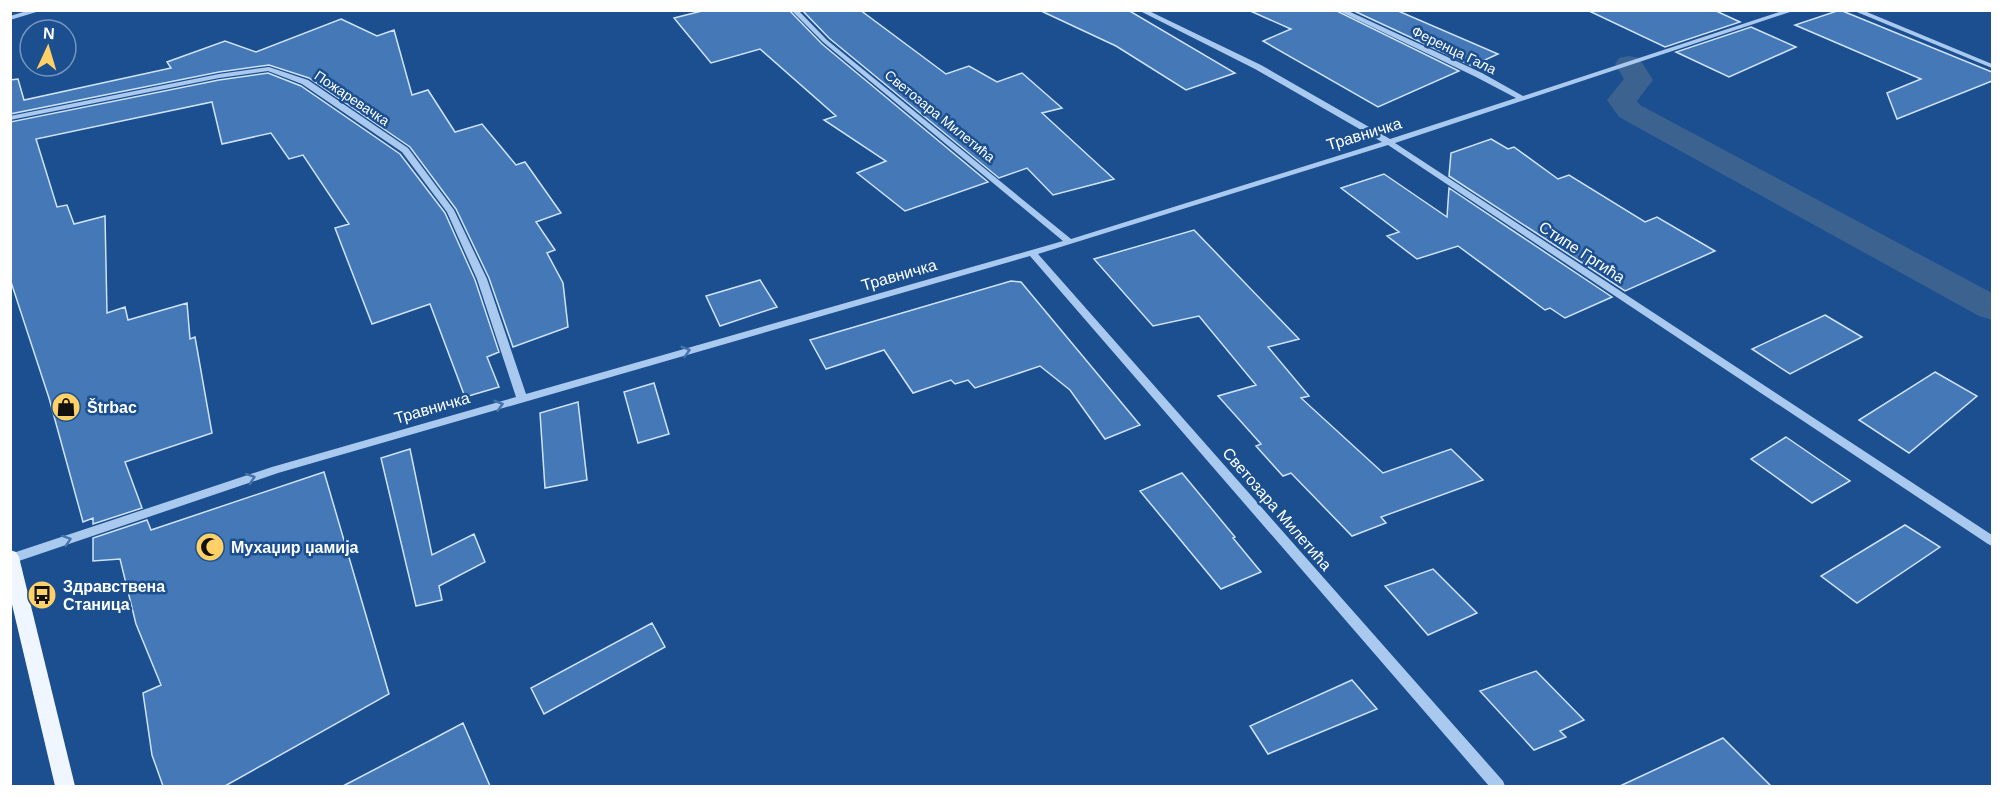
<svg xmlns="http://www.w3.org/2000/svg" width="2003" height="797" viewBox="0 0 2003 797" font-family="Arial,sans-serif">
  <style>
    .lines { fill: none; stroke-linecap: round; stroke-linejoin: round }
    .canal { fill: #3c6290; fill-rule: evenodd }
    .building { fill: #4478b7; stroke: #cfe3fa; stroke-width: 1.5 }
    .minor { fill: #a9c9ee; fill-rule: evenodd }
    .major { fill: #f0f6ff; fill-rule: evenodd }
    .oneway { stroke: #4674ac }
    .labels { text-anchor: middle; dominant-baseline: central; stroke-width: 5; stroke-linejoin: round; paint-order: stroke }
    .far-street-label { font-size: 14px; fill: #fff; stroke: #1b4f8f }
    .street-label { font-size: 16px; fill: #fff; stroke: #1b4f8f }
    .poi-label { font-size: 16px; font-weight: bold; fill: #fff; stroke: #1b4f8f; text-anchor: start }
  </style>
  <rect width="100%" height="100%" fill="#1b4f8f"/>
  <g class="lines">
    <path class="canal" d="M1629,56l10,2 14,22 -16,21 3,4 352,188v27l-13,-4 -360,-199 -12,-17 17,-21 -9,-15 4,-6z"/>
  </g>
  <path class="building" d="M706,10h83l33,34 166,138 -83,29 -48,-38 29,-12 -62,-41 12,-4 -76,-67 -49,14 -37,-45z
    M802,10h58l86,64 23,-8 28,16 25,-9 40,35 -20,5 72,66 -61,16 -26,-27 -28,10 -170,-140z
    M1039,10h89l107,63 -49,17 -70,-44z
    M1248,10h87l124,61 -81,36 -115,-66 28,-12z
    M1352,10h44l102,44 -26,12z
    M1587,10h127l26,12 -75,25z
    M1840,10l152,62v9l-95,38 -10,-26 34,-14 -126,-54z
    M341,19l36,17 17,-6 18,65 16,-5 27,42 27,-8 34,41 9,-3 36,51 -25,9 19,28 -8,3 16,30 5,44 -55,20 -24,-69 -33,-69 -46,-62 -101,-69 -40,-13 -50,7 -209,42v-34l8,-1 6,21 147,-32 -4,-6 58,-21 31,11z
    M1751,27l45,20 -67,30 -53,-25z
    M268,73l33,13 99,68 45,59 30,67 24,72 -12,5 12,30 -34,10 -35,-93 -58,20 -37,-96 14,-4 -46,-69 -14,4 -18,-26 -49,11 -10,-42 -176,37 21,68 10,-2 7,19 31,-8 2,97 18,-6 3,13 59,-17 3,36 5,-2 17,96 -87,29 17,46 -49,16v-6l-10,4 -34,-124 -39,-119v-157l209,-42z
    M1491,139l17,10 6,-2 44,32 11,-4 76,47 12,-5 58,34 -90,40 -176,-115 2,-23z
    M1384,174l63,43 2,-29 163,109 -47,21 -15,-10 -5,2 -87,-64 -41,13 -30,-23 12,-4 -58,-44z
    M1194,230l105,109 -31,8 41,49 -8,2 82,75 68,-24 32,31 -102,37 5,6 -34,13 -61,-63 -8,3 -27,-30 5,-2 -43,-48 38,-11 -57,-69 -46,10 -59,-67z
    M760,280l17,27 -57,19 -14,-30z
    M1011,281l10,1 119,143 -35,14 -35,-49 -30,-24 -65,22 -7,-8 -13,4 -4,-4 -38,13 -29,-43 -58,19 -16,-29z
    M1825,315l37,22 -72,37 -38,-25z
    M1935,372l42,24 -68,57 -50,-33z
    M654,383l15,51 -31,9 -14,-51z
    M578,402l9,78 -42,8 -5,-75z
    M1786,437l29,20 35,24 -38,22 -61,-44z
    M410,449l22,106 42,-21 11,28 -46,24 3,14 -26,6 -35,-148z
    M324,472l65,222 -164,92h-62l-11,-31 -9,-62 18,-8 -25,-61 -16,-65 -27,2v-23l54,-18 4,10z
    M1182,473l53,64 -2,1 28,34 -40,17 -81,-98z
    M1905,525l35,22 -83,56 -36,-27z
    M1433,569l44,44 -49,22 -43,-49z
    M652,623l13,24 -121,67 -13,-26z
    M1536,671l48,49 -24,11 6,6 -32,13 -54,-59z
    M1352,680l25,29 -109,45 -18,-28z
    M463,723l27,63h-147l90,-47z
    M1723,738l48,48h-151z"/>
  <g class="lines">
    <path class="minor" d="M30,10h13l-33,10v-4z
      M791,10h7l29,30 244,199 311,-97 -127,-73 -117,-59h9l114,55 129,74 126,-41 -40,-21 -139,-67h9l136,63 41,23 262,-86h11l-401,133 597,392v11l-4,-2 -600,-399 -350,109 465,527 2,5h-16l-459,-530 -752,217 -268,91v-10l262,-87 244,-70 -39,-118 -30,-67 -45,-60 -100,-68 -34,-13 -49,7 -209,42v-4l209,-42 50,-7 39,13 100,68 46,62 33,69 39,115 537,-153 -240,-199z
      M1852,10h10l130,54v4z"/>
    <path class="major" d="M10,550l6,2 3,5 56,229h-20l-45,-190z"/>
  </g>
  <defs><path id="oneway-chevron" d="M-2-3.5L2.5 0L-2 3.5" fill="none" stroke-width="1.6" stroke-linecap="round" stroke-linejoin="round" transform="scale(1.5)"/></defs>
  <g class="oneway">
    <use href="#oneway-chevron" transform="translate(686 351) rotate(-16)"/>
    <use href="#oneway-chevron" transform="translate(499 405) rotate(-16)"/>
    <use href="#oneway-chevron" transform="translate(251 478) rotate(-19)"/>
    <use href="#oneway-chevron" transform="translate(67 540) rotate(-18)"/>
  </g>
  <defs>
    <g id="shop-disc" transform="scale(1.5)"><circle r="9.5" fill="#ffd166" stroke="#1b4f8f"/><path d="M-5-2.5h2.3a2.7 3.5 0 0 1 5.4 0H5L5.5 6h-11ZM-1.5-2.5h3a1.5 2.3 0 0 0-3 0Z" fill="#111"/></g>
    <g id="mosque-disc" transform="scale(1.5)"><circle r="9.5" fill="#ffd166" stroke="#1b4f8f"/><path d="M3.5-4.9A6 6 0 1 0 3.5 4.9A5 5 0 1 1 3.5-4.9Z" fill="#111"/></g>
    <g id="bus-disc" transform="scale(1.5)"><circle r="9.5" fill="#ffd166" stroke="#1b4f8f"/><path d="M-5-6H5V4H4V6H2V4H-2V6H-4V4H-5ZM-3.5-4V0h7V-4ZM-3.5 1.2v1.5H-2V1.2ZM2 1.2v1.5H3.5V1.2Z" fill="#111"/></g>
  </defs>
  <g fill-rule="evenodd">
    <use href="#shop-disc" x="66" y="407"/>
    <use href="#mosque-disc" x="210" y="547"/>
    <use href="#bus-disc" x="42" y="595"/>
  </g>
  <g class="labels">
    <g class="far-street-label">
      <text transform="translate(1454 50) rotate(26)">Ференца Гала</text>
      <text transform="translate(352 98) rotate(34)">Пожаревачка</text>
      <text transform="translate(940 116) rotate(39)">Светозара Милетића</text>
    </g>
    <g class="street-label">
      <text transform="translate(1364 134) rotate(-17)">Травничка</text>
      <text transform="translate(1582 252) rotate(33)">Стипе Гргића</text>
      <text transform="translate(899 275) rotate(-16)">Травничка</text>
      <text transform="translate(432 408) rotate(-16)">Травничка</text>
      <text transform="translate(1277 509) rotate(49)">Светозара Милетића</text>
    </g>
    <g class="poi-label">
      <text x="87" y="407">Štrbac</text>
      <text x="231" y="547">Мухаџир џамија</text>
      <text x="63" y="586">Здравствена<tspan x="63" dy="18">Станица</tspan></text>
    </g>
  </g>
  <rect width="2003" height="797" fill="none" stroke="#ffffff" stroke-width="24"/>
  <g transform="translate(48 48) rotate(4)"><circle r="28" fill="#1b4f8f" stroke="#7695bc" stroke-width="1.5"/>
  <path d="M0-4.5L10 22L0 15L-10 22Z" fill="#ffd166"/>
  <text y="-9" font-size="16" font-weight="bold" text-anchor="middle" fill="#ffffff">N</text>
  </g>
</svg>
